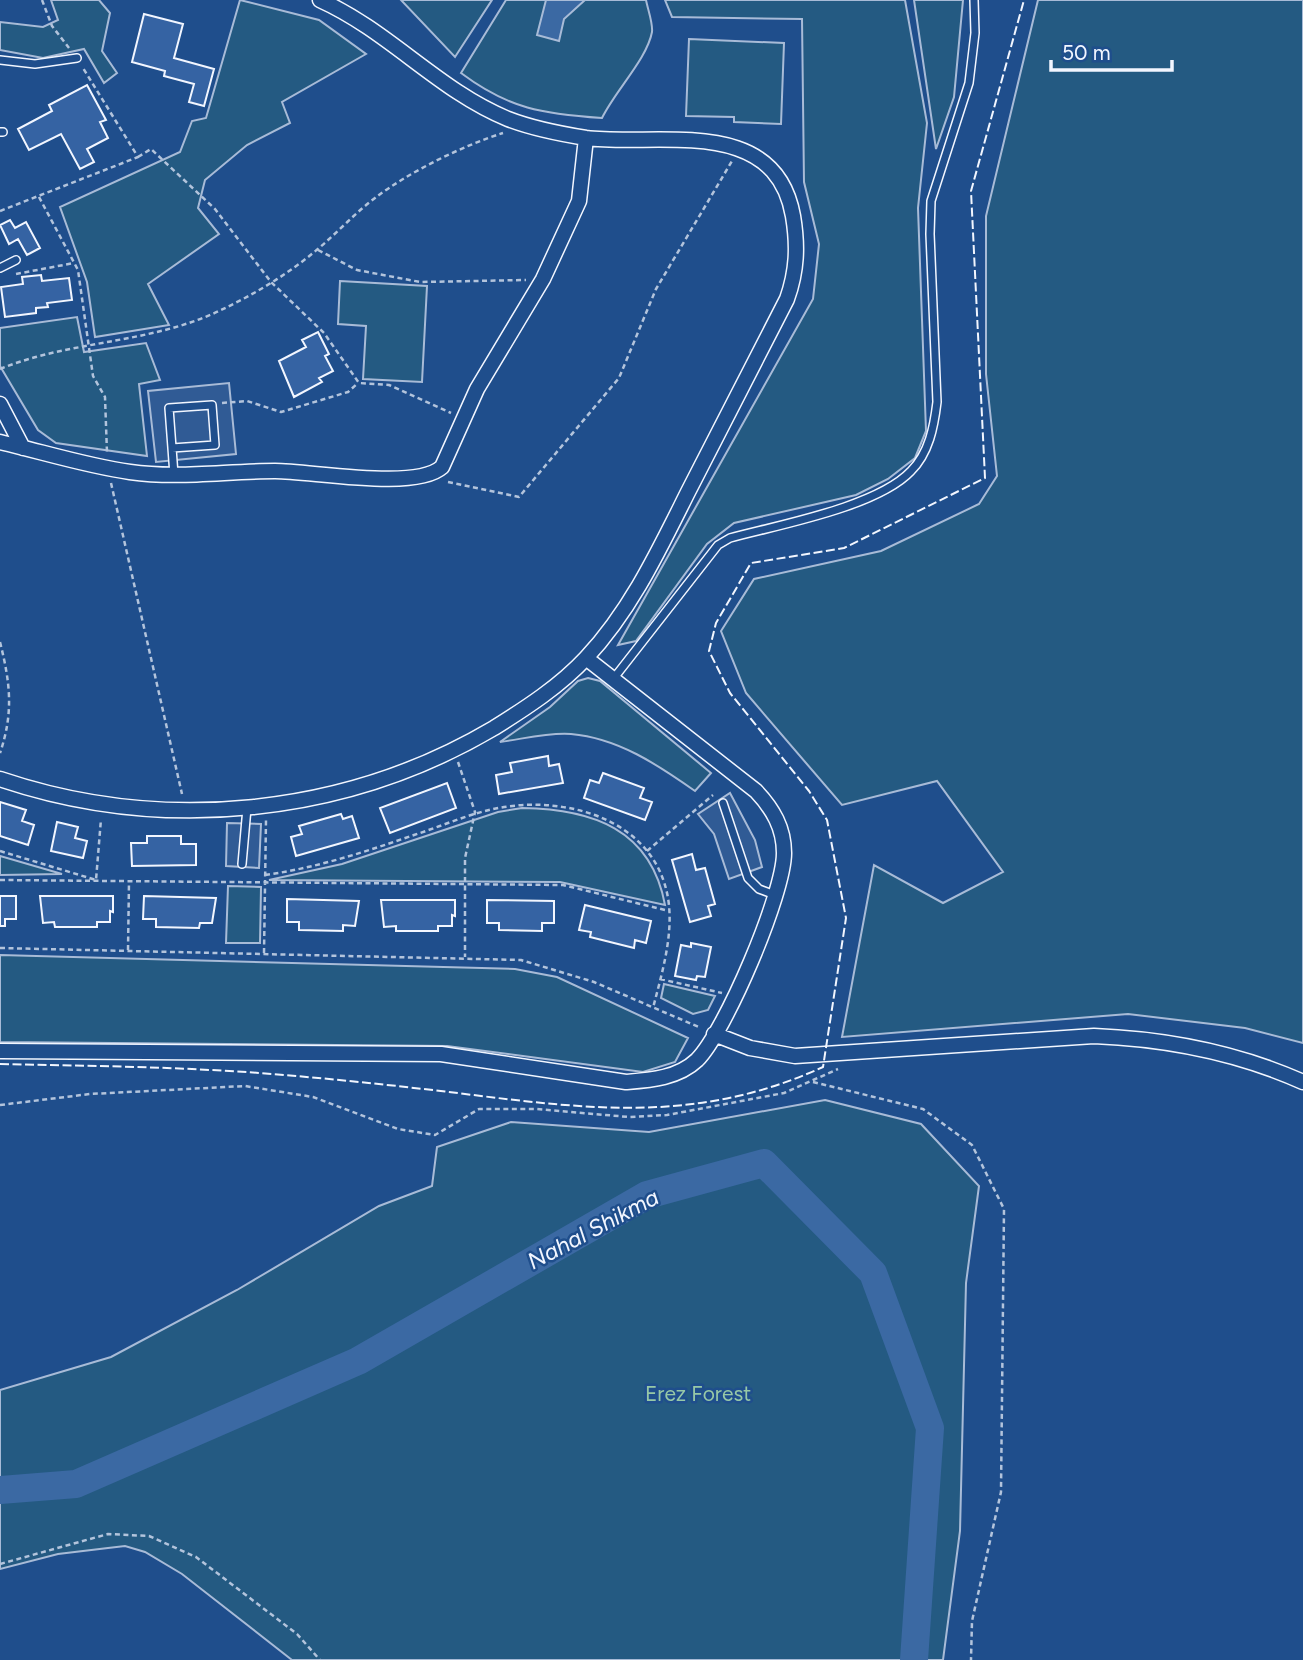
<svg xmlns="http://www.w3.org/2000/svg" width="1303" height="1660" viewBox="0 0 1303 1660" font-family="Figtree,sans-serif">
  <style>
    .green { fill: #245a82; stroke: #a8bbd7; stroke-width: 2 }
    .parking { fill: #305b95; stroke: #a8bbd7; stroke-width: 2 }
    .water { fill: #3b69a3; stroke: #a8bbd7; stroke-width: 2 }
    .lines { fill: none; stroke-linecap: round; stroke-linejoin: round }
    .river { stroke: #3b69a3; stroke-width: 28 }
    .building { fill: #3563a3; stroke: #f2f6ff; stroke-width: 2 }
    .lane-casing { stroke: #f2f6ff; stroke-width: 10 }
    .street-casing { stroke: #f2f6ff; stroke-width: 17 }
    .path { stroke: #b3c4dc; stroke-width: 2.5; stroke-dasharray: 5 3.5; stroke-linecap: butt }
    .lane { stroke: #1f4e8c; stroke-width: 7 }
    .street { stroke: #1f4e8c; stroke-width: 14 }
    .fence { stroke: #f2f6ff; stroke-width: 2; stroke-dasharray: 9 3.5; stroke-linecap: butt }
    .labels { text-anchor: middle; dominant-baseline: central; stroke-width: 5; stroke-linejoin: round; paint-order: stroke }
    .park-label { font-size: 21px; fill: #97c8a6; stroke: #1f4e8c }
    .water-label { font-size: 23px; font-style: italic; fill: #f2f6ff; stroke: #1f4e8c }
  </style>
  <rect width="100%" height="100%" fill="#1f4e8c"/>
  <path class="green" d="M51,0h48l11,13 -8,38 15,22 -13,10 -20,-34 -41,9 -43,-8v-28l43,5 15,-7z
    M240,0l79,20 47,34 -84,48 8,21 -43,22 -42,35 -7,28 21,26 -71,50 21,41 -74,12 -8,-55 -27,-75 120,-55 12,-31 14,-3z
    M401,0h91l-37,57z
    M506,0h140c2,10 7,23 6,32 -5,27 -37,59 -50,86 -59,-4 -93,-9 -141,-45z
    M665,0h240l22,123 -9,85 8,223 -11,27 -27,21 -32,16 -122,28 -27,21 -71,97 -18,4 195,-346 6,-55 -15,-62 -2,-163 -130,-2z
    M914,0h49l-9,97 -18,52z
    M1038,0h265v1043l-58,-15 -117,-14 -286,23 32,-172 69,38 60,-31 -66,-91 -95,24 -96,-112 -25,-62 33,-52 127,-28 98,-47 18,-28 -11,-102v-158z
    M689,39l95,4 -3,81 -47,-2v-5l-48,-1z
    M340,281l87,5 -5,96 -59,-3 3,-53 -28,-2z
    M77,317l7,35 62,-9 14,37 -21,4 8,72 -91,-13 -18,-13 -38,-64v-38z
    M588,678l12,3 111,92 -16,18c-37,-26 -77,-53 -124,-57 -22,-2 -48,5 -71,8l50,-35 28,-26z
    M522,808c70,1 129,21 143,97l-105,-23 -291,-2 73,-16 156,-52z
    M0,856l62,18 -62,1z
    M228,886l33,1 -1,56h-34z
    M0,955l515,14 42,8 131,61 -13,24 -32,10 -196,-26 -447,-4z
    M664,984l51,12 -7,14 -15,4 -32,-16z
    M825,1100l96,24 58,62 -13,97 -6,248 -17,129h-651l-110,-86 -37,-22 -20,-6 -17,2 -50,6 -58,15v-179l111,-33 126,-67 142,-84 53,-20 5,-39 74,-25 138,10z"/>
  <path class="parking" d="M229,383l7,71 -80,8 -8,-71z
    M730,793l25,47 7,27 -33,12 -15,-45 -16,-20z
    M227,823l34,1 -2,44 -33,-2z"/>
  <path class="water" d="M546,0h39l-21,19 -5,22 -22,-6z"/>
  <g class="lines">
    <path class="river" d="M0,1490l76,-6 282,-123 289,-166 117,-32 109,110 57,155 -16,232"/>
  </g>
  <path class="building" d="M144,14l39,10 -9,34 40,11 -10,37 -15,-4 5,-18 -30,-8 1,-5 -33,-9z
    M87,85l19,35 -6,2 8,16 -21,11 7,13 -14,7 -19,-35 -32,16 -11,-21 34,-18 -3,-6z
    M10,220l5,8 11,-6 14,26 -13,7 -9,-16 -9,5 -9,-19z
    M41,275l1,6 27,-3 3,22 -25,3 1,4 -12,1v5l-31,4 -4,-30 22,-3 -1,-7z
    M318,332l11,22 -4,2 8,15 -14,7 3,4 -28,15 -15,-36 27,-14 -4,-7z
    M548,756l1,10 10,-2 4,19 -64,11 -3,-19 16,-3 -2,-9z
    M603,773l41,15 -4,10 12,4 -7,18 -61,-22 6,-18 9,3z
    M447,783l9,25 -66,25 -10,-25z
    M0,802l26,8 -4,11 12,4 -6,20 -28,-9z
    M341,814l2,5 9,-3 7,22 -63,18 -5,-19 11,-3 -3,-8z
    M57,822l21,5 -3,11 12,3 -4,17 -32,-7z
    M147,836h34v8h15v21l-64,1 -1,-23h16z
    M692,854l4,16 9,-2 10,36 -7,2 3,10 -21,6 -18,-62z
    M0,896h16v23h-11v7h-5z
    M40,896h73v16l-3,-1v11h-13v5h-42l-1,-5 -11,1z
    M144,896l72,2 -4,25h-12l-1,5 -43,-1v-8h-13z
    M287,899l72,2 -4,25 -12,-1v6l-44,-1v-8h-12z
    M381,900h74v16l-3,-1v11h-14v5h-42v-5l-12,1z
    M487,900l67,1v22h-12v8l-43,-1v-7h-12z
    M585,905l66,16 -5,22 -11,-3 -1,8 -44,-11 1,-5 -12,-2z
    M691,943l20,4 -6,30 -8,-1 -1,4 -21,-4 6,-31 10,2z"/>
  <g class="lines">
    <g class="lane-casing">
      <path id="lane" d="M0,60l35,4 42,-6
        M0,132h3
        M0,268l16,-8
        M212,405l3,40 -43,3 -3,-40z
        M172,448l2,27
        M614,678l104,-133 12,-7c48,-13 147,-31 181,-67 18,-18 23,-44 26,-69l-7,-168 1,-33 38,-118 6,-50 -1,-33
        M723,803l25,75 11,11 16,6
        M242,864l5,-56"/>
    </g>
    <g class="street-casing">
      <path id="street" d="M0,404l23,44
        M0,442c43,10 87,24 130,30 48,7 96,-1 145,-1 37,0 140,20 167,-4l35,-78 66,-110 36,-78 7,-63
        M0,779c163,55 345,37 494,-51 32,-20 66,-42 92,-70 45,-48 73,-108 102,-166 33,-64 66,-128 99,-193 10,-28 11,-53 6,-83 -18,-102 -135,-69 -207,-78 -25,-4 -55,-10 -78,-19 -69,-28 -119,-88 -188,-119
        M714,1034l36,14 45,8 299,-20c73,3 142,16 209,46
        M0,1051l441,3 185,28c25,-2 52,-4 71,-22 28,-28 87,-166 87,-207 0,-25 -11,-44 -28,-62l-170,-133"/>
    </g>
    <path class="path" d="M42,0l10,26 17,22
      M138,157l13,-8 64,60 56,73 53,51 35,50 30,2 62,28
      M39,197l39,73 15,106 12,21 2,56
      M0,211l138,-54 -55,-89
      M318,250l39,20 63,12 106,-2
      M16,274l58,-11
      M0,369c71,-29 151,-25 221,-59 34,-16 69,-37 98,-62 19,-16 36,-35 56,-50 34,-26 87,-52 128,-65
      M222,403l25,-2 34,11 67,-20 10,-9
      M448,482l71,15 100,-119 37,-89 76,-128
      M111,483l71,311
      M0,642c10,40 14,70 0,111
      M458,762l17,50 -10,46v99
      M0,851l96,29 5,-61
      M647,851l66,-56
      M265,875c51,-7 100,-23 149,-40 25,-8 50,-19 75,-25 70,-17 165,6 179,88 6,36 -6,75 -15,110
      M0,880l563,5 106,26
      M0,948l521,12 73,22 107,46
      M128,950l1,-68
      M264,953l2,-133
      M660,979l62,14
      M813,1082l110,27 49,36 32,64 -3,283 -29,129 -1,39
      M0,1105l90,-11 155,-8 68,11 85,32 37,6 44,-26h57l93,8 38,-2 117,-22 54,-24
      M0,1564l108,-30 41,2 47,21 101,77 23,26"/>
    <use href="#lane" class="lane"/>
    <use href="#street" class="street"/>
    <path class="fence" d="M0,1064c99,2 198,3 296,12 57,5 113,11 169,18 129,16 235,29 358,-27l23,-149 -19,-98 -18,-29 -79,-98 -21,-42 7,-28 35,-60 93,-15 141,-70 -14,-287 53,-191"/>
  </g>
  <g class="labels">
    <g class="park-label">
      <text x="698" y="1393">Erez Forest</text>
    </g>
    <g class="water-label">
      <text transform="translate(593 1229) rotate(-28)">Nahal Shikma</text>
    </g>
  </g>
  <path d="M1051 60v10h121v-10" fill="none" stroke="#f2f6ff" stroke-width="3.5"/>
  <text x="1062" y="60" font-size="21" fill="#f2f6ff" stroke="#1f4e8c" stroke-width="5" paint-order="stroke">50 m</text>
</svg>
